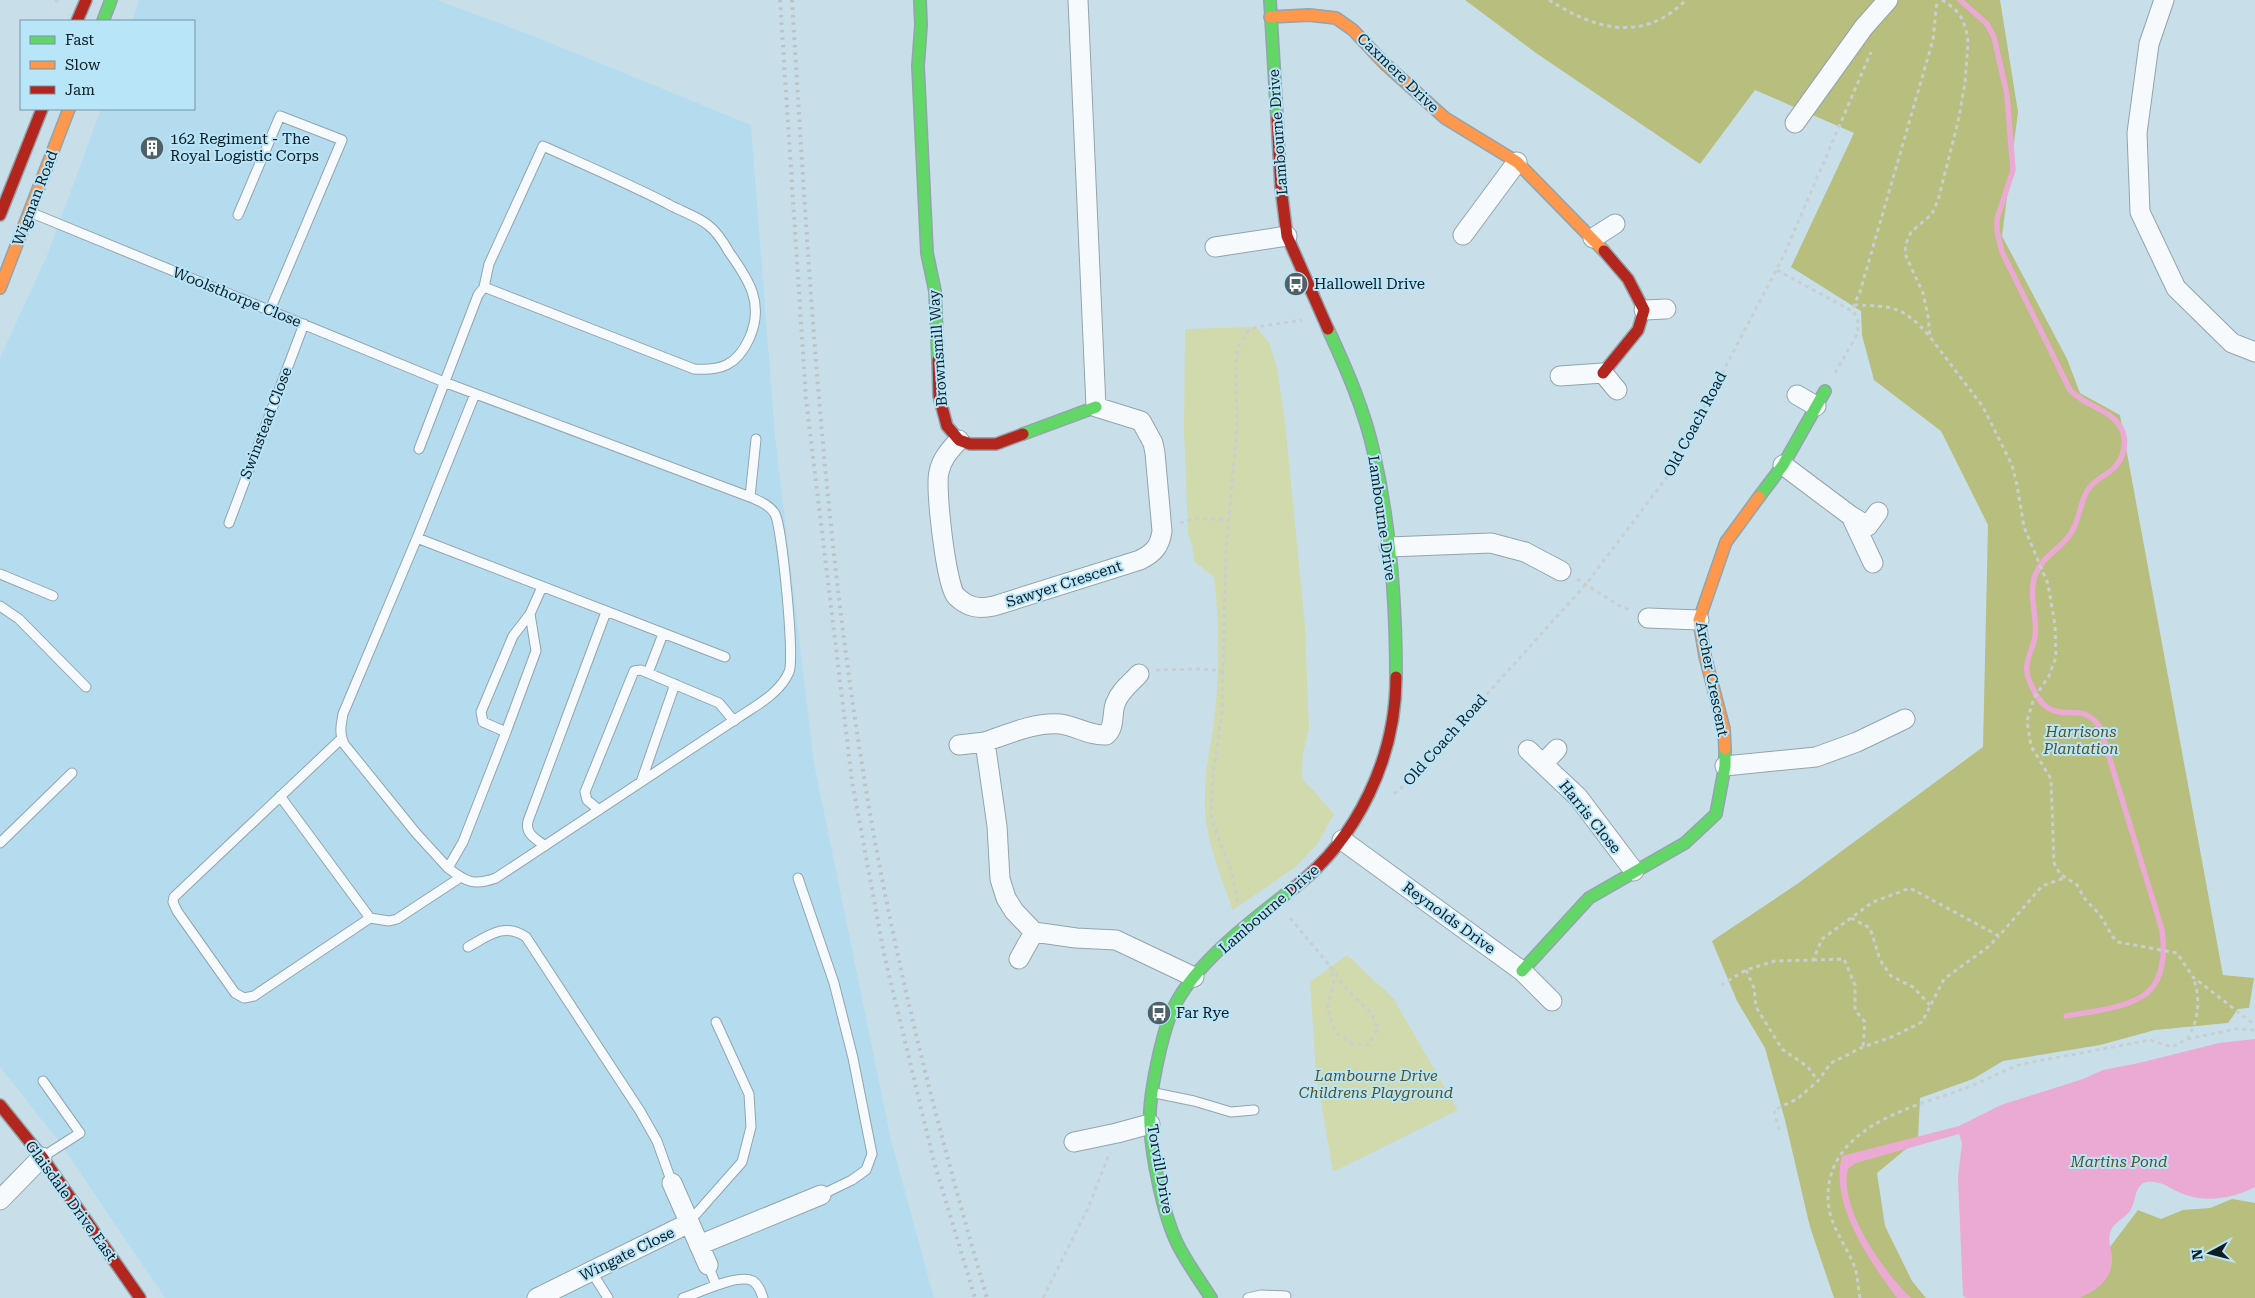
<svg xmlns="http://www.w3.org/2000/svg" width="2255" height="1298" viewBox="0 0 2255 1298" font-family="'Roboto Serif',serif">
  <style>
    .built { fill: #b5dcee }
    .green { fill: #d1daad }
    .forest { fill: #b7be7e }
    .water { fill: #eaaad4 }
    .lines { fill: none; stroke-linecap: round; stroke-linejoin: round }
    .stream { stroke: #eaaad4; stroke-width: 5.5 }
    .lane-casing { stroke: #92a4ac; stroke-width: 11 }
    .street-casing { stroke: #92a4ac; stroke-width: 21 }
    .fast-casing { stroke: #92a4ac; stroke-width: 14 }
    .slow-casing { stroke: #92a4ac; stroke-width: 14 }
    .jam-casing { stroke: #92a4ac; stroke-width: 14 }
    .path { stroke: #c8cfd1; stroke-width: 3; stroke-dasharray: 4 4; stroke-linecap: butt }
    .lane { stroke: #f7fafc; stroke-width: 9 }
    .street { stroke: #f7fafc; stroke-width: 19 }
    .fast { stroke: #63d668; stroke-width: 11 }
    .slow { stroke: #ff974d; stroke-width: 11 }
    .jam { stroke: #b3261e; stroke-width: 11 }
    .rail { stroke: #bcc2c5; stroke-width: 4; stroke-dasharray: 2.5 5; stroke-linecap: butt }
    .labels { text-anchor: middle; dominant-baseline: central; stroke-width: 4; stroke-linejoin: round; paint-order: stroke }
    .street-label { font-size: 15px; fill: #0c1d24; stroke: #b9e5f9 }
    .poi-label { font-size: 15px; fill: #0c1d24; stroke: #b9e5f9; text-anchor: start }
    .park-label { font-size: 15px; font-style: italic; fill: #555324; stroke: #b9e5f9 }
  </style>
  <rect width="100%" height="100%" fill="#c8dfea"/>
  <path class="built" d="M139,0h298l99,37 215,88 24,311 39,327 77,377 43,158h-769l-105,-155 -60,-76v-709l48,-105 53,-144h93v-88h-62z"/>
  <path class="green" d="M1256,327l13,15 8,26 8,53 20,205 4,103 -6,24 -1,25 32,36 -16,29 -21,23 -64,44c-10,-27 -21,-55 -26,-83 -6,-34 1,-66 6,-99 7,-50 7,-100 1,-151l-20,-16 -2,-17 -4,-11 -4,-102 1,-102z
    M1347,955l46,43 65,112 -125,62 -17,-99 -6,-91z"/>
  <path class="forest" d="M1465,0h535l18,112 -16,124 65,123 13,34 40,22 103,560 31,3 -5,30 -11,1 -10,14 -73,7 -55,15 -97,16 -30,18 -53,19 -2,41 -41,34 8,53 27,55 14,17h-92l-24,-71 -25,-107 -20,-72 -28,-47 -25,-60 85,-57 186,-137 5,-222 -47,-94 -67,-51 -12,-45 -1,-24 -70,-44 63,-134 -99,-43 -55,74 -164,-111z
    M2232,1199l23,4v95h-181l1,-5 63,-83 23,9 22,-9 27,-2z"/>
  <path class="water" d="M2255,1039v148c-19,10 -47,16 -69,8 -16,-5 -25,-17 -43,-12 -8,6 -7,15 -11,24 -4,11 -18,13 -22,26 -2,8 1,15 2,23 2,22 -15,35 -33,42h-112l-4,-2 -5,-118 4,-35 -3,-9 -103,29 -8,6c-10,39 36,103 63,129h-14c-27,-36 -68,-95 -55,-142l117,-30 42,-21 82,-26 20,-9 36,-7 80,-20z"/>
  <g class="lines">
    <path class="stream" d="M1960,0l27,24 7,13 13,58 6,75 -16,49v12l5,21 68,138c14,16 41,19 51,38 7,13 3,31 -8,41 -9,8 -20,11 -26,22 -8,14 -8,33 -18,45 -10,13 -27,22 -33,37 -9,22 2,41 -1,63 -2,16 -13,26 -6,44 22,57 49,14 71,47l62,203c3,20 2,48 -14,62 -17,16 -60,20 -82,24"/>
    <g class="lane-casing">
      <path id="lane" d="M32,213l412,169 306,115c9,4 20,8 25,17 7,13 20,145 14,158 -9,21 -32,33 -50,45l-243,161c-22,8 -30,4 -48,-10
        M238,215l42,-99 62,24 -72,170
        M475,394l-58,144 -74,176c-2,11 -4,20 1,30l72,89 32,35 15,-26 43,-110 -23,-10 -2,-10 32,-76 17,-22 12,-27
        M419,449l59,-154 6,-8 210,82c27,2 43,-4 55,-30 16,-35 0,-59 -20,-87 -5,-9 -13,-21 -21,-27 -11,-9 -28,-14 -40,-21 -41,-21 -83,-39 -125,-58l-54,118 -5,23
        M750,497l6,-58
        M229,523l75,-199
        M417,538l308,119
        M0,574l53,22
        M0,606l19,13 67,68
        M648,673l15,-39
        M506,732l30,-81 -6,-37
        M341,739l-167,158 -1,5 4,9 58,82 9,5 10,-2 116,-78 19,3 8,-2 64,-42
        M641,782l34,-98
        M280,796l90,122
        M599,810l-12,-10 -2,-8 49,-121 7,-1 7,3 71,30 15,18
        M0,843l72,-70
        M545,846c-10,-8 -20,-12 -17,-25l78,-209
        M798,878l36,105 19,75 19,96 -6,16 -14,10 -31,15
        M468,947c20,-11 36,-25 58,-10l114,174 17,30 15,42
        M43,1081l37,52 -36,23
        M1155,1093l39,8 37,11 23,-2
        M689,1222l53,-60 9,-35 -2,-33 -33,-72
        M708,1265l8,20
        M591,1271l17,27
        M683,1298c16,-5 55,-25 70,-17 6,4 8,11 10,17
        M1248,1298l13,-3 25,1"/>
    </g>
    <g class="street-casing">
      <path id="street" d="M2164,0l-15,44 -12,89 3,79 36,76 56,55 23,9
        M1795,123l69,-96 24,-27
        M1463,235l54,-73
        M1593,238l22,-14
        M1215,247l72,-11
        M1644,310l22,-1
        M1560,376l43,-3 14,17
        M1797,395l19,11
        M959,440c-9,10 -17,18 -20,32 -4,15 7,114 17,124 12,12 23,13 38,10l146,-46c14,-7 20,-14 22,-29l-7,-78 -2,-10 -12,-22 -45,-14 -18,-407
        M1783,465l68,51 22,47
        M1851,516l17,10 10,-14
        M1389,547l102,-4 34,9 36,19
        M1648,618l51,2
        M1139,674c-8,9 -19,17 -23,28 -5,10 0,25 -10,33 -16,1 -30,-9 -46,-11 -25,-2 -52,10 -75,18l12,84 3,53 6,19 8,13 20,21 42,6 40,2 78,37
        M959,745l26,-3
        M1528,750l50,47 56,74
        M1544,763l13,-14
        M1725,766l91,-9 41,-15 48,-23
        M1342,840l180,131 30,30
        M1019,959l15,-27
        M1074,1142l43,-9 33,-9
        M672,1183l36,82
        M0,1200l42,-43
        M699,1245l122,-50
        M537,1298l152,-75"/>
    </g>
    <g class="fast-casing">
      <path id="fast" d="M920,0l1,25 -3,41 9,187 8,38 3,69
        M1270,0l7,118
        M103,21l8,-21
        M1328,329c18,39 37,82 46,125 16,70 22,152 22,223
        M1023,434l73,-27
        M1759,497l24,-32 42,-74
        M1522,971l67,-73 96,-55 31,-29 9,-48v-17
        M1211,1298c-11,-18 -25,-36 -34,-55 -14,-29 -25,-85 -27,-118 -2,-27 12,-94 24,-118 21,-44 82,-90 121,-120"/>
    </g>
    <g class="slow-casing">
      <path id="slow" d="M1270,17l39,-2 27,3 17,12 31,33 61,55 72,44 87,89
        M0,288l69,-179
        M1725,749l-1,-20 -19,-73 -6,-36 27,-78 33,-45"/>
    </g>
    <g class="jam-casing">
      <path id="jam" d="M77,21l9,-21
        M1277,118l4,70 6,48 41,93
        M0,215l42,-106
        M938,360l1,36 8,30 12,14 11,4h26l27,-10
        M1603,373l35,-43 6,-20 -16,-31 -24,-28
        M1295,887c63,-49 101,-130 101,-210
        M0,1105l42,52 98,141"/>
    </g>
    <path class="path" d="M55,0l7,3
      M1549,0c47,30 94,43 137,0
      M1942,0l12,8 7,9 5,12 2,13 -3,41 -7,39 -20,78 -6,14 -21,18 -6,14 1,10 17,37 5,23 2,21 53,70 29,58 5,20 7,42 24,57 7,41 1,32 -7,19 -15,22 -7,23 4,25 20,33 3,84 6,11 17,11 8,14 15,16 13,22 5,5 59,11 16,24 62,48
      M1777,270l77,42
      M1854,305c38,1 50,1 76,32
      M1835,373l23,-40v-11l-4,-10v-7l6,-13 73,-252 4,-40
      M1180,523l17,-5 32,2
      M1577,579l41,26 14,6
      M1156,670l45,-1 22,2 3,-123 11,-119 -1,-63 2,-19 10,-16 8,-4 46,-7
      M1223,671l-1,42 -9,61 -2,39 3,13 18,47 6,31
      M1394,794l13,-11 180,-200 83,-110 114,-218 87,-203
      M1290,918l40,48 14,20 27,27 7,16 -10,16 -15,-1 -18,-12 -8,-24 7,-26 -4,-16
      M1851,918l19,10 10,32 11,16 22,11 17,18
      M1813,960l31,-1 11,26v25l10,12 -2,25
      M1746,970l8,18 2,19 26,42 26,18 10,14
      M1721,985l25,-15 29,-9 38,-1 9,-21 51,-37 37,-14 89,48 43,-50 22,-8
      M2187,1039c12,-18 14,-42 6,-61
      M1779,1130l-5,-20 23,-11 21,-18 13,-18 32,-16 31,-11 28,-14 22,-43 44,-32 11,-11
      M1043,1298l45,-90 22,-56
      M1860,1298c-2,-10 -2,-21 -5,-30 -9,-24 -27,-44 -27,-70 -1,-72 85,-91 138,-110 19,-7 37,-18 56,-24l128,-24 22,7 15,-8 49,-10 19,1"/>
    <use href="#lane" class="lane"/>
    <use href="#street" class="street"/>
    <use href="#fast" class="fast"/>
    <use href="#slow" class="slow"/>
    <use href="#jam" class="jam"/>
    <path class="rail" d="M780,0l26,399 46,382 32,173 50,208 41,136
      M792,0c16,259 30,520 72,777 28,176 73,350 123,521"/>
  </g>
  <defs>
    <g id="building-disc" transform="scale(1.25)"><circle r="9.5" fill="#4e6169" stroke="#b9e5f9"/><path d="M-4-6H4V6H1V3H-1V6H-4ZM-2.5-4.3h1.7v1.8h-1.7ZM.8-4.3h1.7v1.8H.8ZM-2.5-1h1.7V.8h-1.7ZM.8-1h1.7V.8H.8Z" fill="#fff"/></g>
    <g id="bus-disc" transform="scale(1.25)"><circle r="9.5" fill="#4e6169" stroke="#b9e5f9"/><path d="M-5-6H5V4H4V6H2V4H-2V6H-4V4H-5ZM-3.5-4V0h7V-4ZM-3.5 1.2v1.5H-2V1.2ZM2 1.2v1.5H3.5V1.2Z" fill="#fff"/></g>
  </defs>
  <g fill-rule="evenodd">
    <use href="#building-disc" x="152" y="148"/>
    <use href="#bus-disc" x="1296" y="284"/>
    <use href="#bus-disc" x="1159" y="1013"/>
  </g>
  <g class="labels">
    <g class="street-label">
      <text transform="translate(1398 73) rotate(44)">Caxmere Drive</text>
      <text transform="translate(1278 132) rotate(-94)">Lambourne Drive</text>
      <text transform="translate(35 198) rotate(-69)">Wigman Road</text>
      <text transform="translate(237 297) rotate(22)">Woolsthorpe Close</text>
      <text transform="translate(938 348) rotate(-94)">Brownsmill Way</text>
      <text transform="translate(266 423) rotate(-69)">Swinstead Close</text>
      <text transform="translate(1695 424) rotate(-62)">Old Coach Road</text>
      <text transform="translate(1382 518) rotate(82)">Lambourne Drive</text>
      <text transform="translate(1064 584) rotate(-18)">Sawyer Crescent</text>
      <text transform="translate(1712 679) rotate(79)">Archer Crescent</text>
      <text transform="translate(1445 740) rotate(-48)">Old Coach Road</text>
      <text transform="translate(1590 817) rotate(51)">Harris Close</text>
      <text transform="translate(1269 909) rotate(-41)">Lambourne Drive</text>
      <text transform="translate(1449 918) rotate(36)">Reynolds Drive</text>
      <text transform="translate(1160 1169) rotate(80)">Torvill Drive</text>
      <text transform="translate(71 1201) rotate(54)">Glaisdale Drive East</text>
      <text transform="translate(627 1254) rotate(-26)">Wingate Close</text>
    </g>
    <g class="poi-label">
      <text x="170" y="139">162 Regiment - The<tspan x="170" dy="17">Royal Logistic Corps</tspan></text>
      <text x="1314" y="284">Hallowell Drive</text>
      <text x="1176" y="1013">Far Rye</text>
    </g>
    <g class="park-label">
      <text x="2081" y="732">Harrisons<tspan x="2081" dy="17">Plantation</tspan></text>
      <text x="1376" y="1076">Lambourne Drive<tspan x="1376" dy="17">Childrens Playground</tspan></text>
      <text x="2119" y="1162">Martins Pond</text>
    </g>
  </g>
  <rect x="20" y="20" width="175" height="90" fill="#b9e5f9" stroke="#7495a4"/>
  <rect x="30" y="36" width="25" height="8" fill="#63d668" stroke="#7495a4"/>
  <text x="65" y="45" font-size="15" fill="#0c1d24">Fast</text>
  <rect x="30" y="61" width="25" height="8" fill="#ff974d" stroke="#7495a4"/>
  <text x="65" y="70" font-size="15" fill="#0c1d24">Slow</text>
  <rect x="30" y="86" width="25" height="8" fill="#b3261e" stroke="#7495a4"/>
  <text x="65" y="95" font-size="15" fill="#0c1d24">Jam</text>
  <g transform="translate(2210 1253) rotate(263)" stroke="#b9e5f9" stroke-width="4" paint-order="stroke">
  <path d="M0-4L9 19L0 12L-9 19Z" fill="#0c1d24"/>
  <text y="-8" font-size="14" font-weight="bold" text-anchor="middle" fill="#0c1d24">N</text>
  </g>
</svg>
